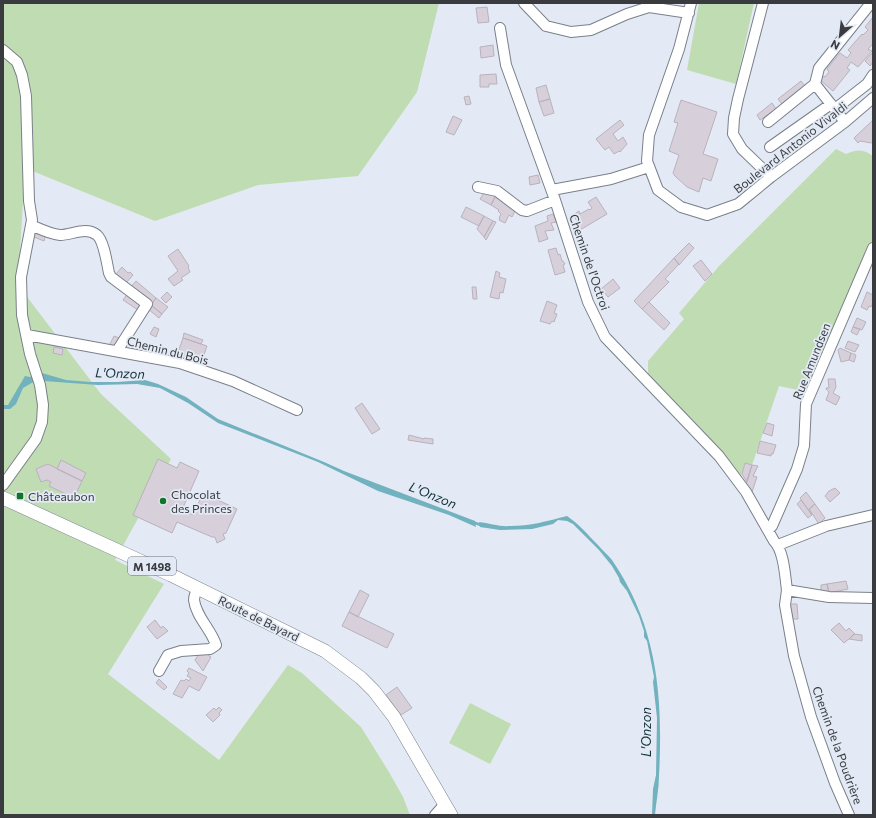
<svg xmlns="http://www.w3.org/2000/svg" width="876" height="818" viewBox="0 0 876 818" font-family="Commissioner,sans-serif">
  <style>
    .green { fill: #c0dcb2 }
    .water { fill: #71b2be }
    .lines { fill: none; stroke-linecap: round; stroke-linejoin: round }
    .stream { stroke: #71b2be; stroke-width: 2.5 }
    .building { fill: #d7d0db; stroke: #b9b2bc }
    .minor-casing { stroke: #7a8089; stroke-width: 12 }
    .major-casing { stroke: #7a8089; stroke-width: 14 }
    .minor { stroke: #fff; stroke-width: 10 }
    .major { stroke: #fff; stroke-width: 13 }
    .poi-dot { fill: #107627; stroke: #e3eaf5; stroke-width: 1.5 }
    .labels { text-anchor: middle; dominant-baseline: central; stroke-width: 3.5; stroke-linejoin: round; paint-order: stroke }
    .shield { fill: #e3eaf5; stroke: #6c7076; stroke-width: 1 }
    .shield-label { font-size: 11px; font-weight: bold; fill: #393b3f }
    .street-label { font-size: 12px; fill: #393b3f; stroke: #e3eaf5 }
    .poi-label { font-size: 12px; fill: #393b3f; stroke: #e3eaf5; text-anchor: start }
    .water-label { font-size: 13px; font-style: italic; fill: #13343a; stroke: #e3eaf5 }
  </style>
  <rect width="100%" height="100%" fill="#e3eaf5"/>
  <path class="green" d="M3,3h436l-22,89 -59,84 -100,9 -103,36 -130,-53 -7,117 83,109 70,65 -56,101 49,24 -56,90 111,86 69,-95 14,8 59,54 28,45 14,25 7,18h-407z
    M699,3h55l-18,81 -49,-14z
    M836,149l10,5c11,-5 17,-5 27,2v83l-5,14 -61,139 -28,-6 -27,79 -7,-2 -5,16 -12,-17 -80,-88v-13l36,-42 -5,-6 41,-48z
    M470,703l41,21 -21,40 -41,-21z"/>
  <path class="water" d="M42,373l24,7 24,2h27l28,-2 13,4 28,13 32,22 106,43 20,9 131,50 1,6 -27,-12 -71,-24 -60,-29 -100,-39 -30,-20 -28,-15 -23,-4 -39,1 -54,-4z
    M33,375l2,6 -12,7 -7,16 -6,5h-7v-4h5l17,-29 5,1z
    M567,516c12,8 21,19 31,29 4,5 10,10 14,15 46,67 51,138 47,216 0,13 -3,26 -4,39h-3l1,-26 3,-14 1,-57 -4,-36 1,-5 -7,-36 -3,-4v-6l-5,-15 -12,-25 -7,-9 -1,-4 -7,-12 -13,-16 -26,-26 -6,-3 -9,-1 -5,4 -21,5 -32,1 -20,-3 -1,-5c10,1 21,5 31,4 20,0 38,-5 57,-10z"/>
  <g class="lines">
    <path class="stream" d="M473,522l10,4"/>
  </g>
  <path class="building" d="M487,7l2,15 -11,1 -2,-15z
    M873,17v27l-5,5 4,2 -14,16 -7,-5 -4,6 3,2 -17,21 -13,-11 4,-4 1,1 4,-5 -2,-3 13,-16 7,5 4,-5 -3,-3 14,-16 1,1 5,-5 -3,-3z
    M493,45l1,11 -13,2 -1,-11z
    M873,52v10l-3,4 -5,-5z
    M496,74l1,10h-8v3h-9v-12z
    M801,81l4,5 -23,18 -4,-5z
    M546,85l4,14 -11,3 -3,-14z
    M469,96l2,8 -5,1 -2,-8z
    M550,99l4,14 -10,3 -5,-14z
    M681,100l36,12 -14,42 15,5 -7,22 -8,-3 -4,14 -12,-5 -12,-11 -2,-3 6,-18 -10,-4 9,-28 -4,-1z
    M772,103l4,6 -16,11 -3,-5z
    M453,116l9,4 -8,15 -8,-3z
    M620,120l4,5 -11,9 5,7 5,-4 4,7 -7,8 -1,-1 -5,3 -5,-7 -4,3 -9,-11z
    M873,120v22l-2,1 -11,-2 -2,2 -4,-5z
    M538,175l2,8 -10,2 -1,-8z
    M485,191l10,6 -4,8 -11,-6z
    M495,197l21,12 -4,8 -3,-2 -4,8 -6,-3 1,-1 -1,-1 2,-4 -3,-3 1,-1 -8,-5z
    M596,197l11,17 -27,16 -4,-7 1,-2 -4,-6 6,-4 1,3 9,-5 1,1 2,-2 -4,-6z
    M466,207l18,9 -5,10 -18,-9z
    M553,214l3,8 -5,1 3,7 -9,1 3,8 -9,3 -4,-16 13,-5 -1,-5z
    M484,216l9,5 -9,16 -7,-8z
    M493,221l3,1 -10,18 -2,-3z
    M37,230l9,4 -2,7 -10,-4z
    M689,243l5,5 -15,17 -5,-7z
    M556,248l2,7 2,-1 2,7h1l2,3 -2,1 2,7 -10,3 -7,-25z
    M178,249l11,17 -1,1 2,5 -9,6 2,2 -9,6 -6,-7 10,-8 -10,-15z
    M674,258l5,6 -14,15 4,3 -27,27 -8,-8z
    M701,260l11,14 -7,7 -12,-15z
    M122,267l6,6 2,-1 3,3 -7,8 -10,-9z
    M496,271l4,2 -1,4 7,2 -3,14 -3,-1 -1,7 -9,-2z
    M613,279l7,9 -12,9 -7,-8z
    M136,281l20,17 -5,7 -21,-17z
    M472,287h4l1,12h-4z
    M129,292l11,9 -2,3 2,1 -2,5 -15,-10z
    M167,292l5,5 -6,6 -5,-5z
    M867,292l6,3v8l-2,4 -2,-1 -2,4 -6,-3z
    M156,298l12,9 -6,7 -11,-9z
    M547,301l10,4 -3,8 3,1 -3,8 -2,-1 -2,3 -10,-3z
    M649,302l21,21 -6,7 -22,-21z
    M151,305l11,9 -3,4 -11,-9z
    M857,318l9,4 -4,8 -9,-3z
    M154,327l5,2 -3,8 -6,-3z
    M853,327l7,2 -3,6 -6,-3z
    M184,333l19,7 -2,4 -18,-6z
    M114,336l8,3 -5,10 -8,-3z
    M183,338l24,8 -6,17 -24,-8z
    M848,341l11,4 -4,7 -10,-4z
    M54,347l9,2 -1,6 -9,-2z
    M840,348l11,5 -2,7 -8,2 -3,-12z
    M851,353l5,2 -2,7 -5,-2z
    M828,379h7l1,8 -3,6 7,4 -4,8 -10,-5 3,-8 -3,-3v-1h3z
    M362,403l18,26 -8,5 -17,-26z
    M767,423l7,2 -2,11 -9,-3z
    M409,435l15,4v-1l9,1v5l-25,-4z
    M760,441l16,4 -3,9h-2v2l-14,-3z
    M158,459l19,9 3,-6 19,9 -17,39 11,5 10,-22 34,16 -11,24 -3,1 2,5 -8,4 -2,-6h-3l-35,-15 -5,11 -39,-18z
    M61,460l25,13 -4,8 -25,-12z
    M745,463l7,2 -5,17 -5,-8z
    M48,464l34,17 -8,17 -25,-12 2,-4 -4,-2 -6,2 -5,-13z
    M752,465l6,1 -5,10 4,1 -6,18 -6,-9z
    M835,488l5,5 -10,9 -5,-6 4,-5z
    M806,492l9,12 -6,5 3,6 -12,-17z
    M801,500l11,15 -4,3 -11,-14z
    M815,504l10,14 -6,6 -10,-15z
    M846,581l2,8 -19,4 -2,-9z
    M827,584l2,9 -8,-1v-7z
    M360,590l9,5 -11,22 -9,-5z
    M790,604h7l1,15h-7z
    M349,612l45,22 -7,14 -45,-22z
    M155,620l6,8 2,-2 5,5 -11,8 -10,-12z
    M839,623l7,8 3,-3 6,6 -11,9 -13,-13z
    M854,634l8,1v6l-13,-2z
    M200,652h9l-1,3 3,2 -8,14 -8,-11z
    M189,668l18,9 -8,14 -10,-5 -7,12 -9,-4 8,-14 3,1 2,-2 3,2 2,-3 -4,-2 2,-3 -2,-2z
    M159,679l8,8 -3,3 -8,-7z
    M397,687l15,21 -11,7 -15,-20z
    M219,707l3,3 -3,3 1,2 -7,7 -7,-7 8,-7 2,2z"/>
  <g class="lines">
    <g class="minor-casing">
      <path id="minor" d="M524,3l22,23 25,6 20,-2 36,-16 22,-7 40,6
        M691,3l-12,46 -30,86 -2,26 11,29 23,17 26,8 31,-11 33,-27 74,-55 28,-24
        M763,3l-25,96 -4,19 -1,16 9,15 29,28
        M500,28l6,37 49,135 33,102 17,35 114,119 27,36 28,49c10,10 11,35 13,49l42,7 44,1
        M3,50l14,12 5,13 4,21 3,105 3,19 -11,57 1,38 8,39 10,31 3,20 -1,17 -6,17 -33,46
        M835,109l32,-25 6,-9
        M768,122l47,-38
        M845,122l-30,-38 4,-16 52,-65
        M770,147l61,-43
        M478,187l19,4 25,19 5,1 28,-11
        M552,190l59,-11 38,-12
        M31,225c9,4 19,9 29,10 12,0 26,-9 37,0 7,6 10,29 12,38l2,4 36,27 -30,47
        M27,335l153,28 53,18 64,29
        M768,530l4,-4 25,-57 7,-23 2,-42 67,-156
        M778,545l48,-19 47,-11
        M787,590l-2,15 9,51 17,61 24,66 14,32
        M159,671l9,-16 13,-4 29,-2 6,-4c-5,-16 -20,-28 -22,-45 0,-4 2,-8 3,-12
        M435,815l9,-10"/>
    </g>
    <g class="major-casing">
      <path id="major" d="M3,498l168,77 154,76 36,27 13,13 20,26 57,98"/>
    </g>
    <use href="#minor" class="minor"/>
    <use href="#major" class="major"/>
  </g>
  <g class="poi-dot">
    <rect x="16" y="492" width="8" height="8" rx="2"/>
    <circle cx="163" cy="501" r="4"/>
  </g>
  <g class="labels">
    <rect class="shield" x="128" y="557" width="48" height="18" rx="3"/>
    <g class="shield-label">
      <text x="152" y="566">M 1498</text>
    </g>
    <g class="street-label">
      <text transform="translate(790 147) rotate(-38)">Boulevard Antonio Vivaldi</text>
      <text transform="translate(590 262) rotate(71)">Chemin de l'Octroi</text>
      <text transform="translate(168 350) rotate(14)">Chemin du Bois</text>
      <text transform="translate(811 361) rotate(-68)">Rue Amundsen</text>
      <text transform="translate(259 618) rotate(26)">Route de Bayard</text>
      <text transform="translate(838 745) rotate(70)">Chemin de la Poudrière</text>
    </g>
    <g class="poi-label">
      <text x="171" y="494">Chocolat<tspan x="171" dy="14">des Princes</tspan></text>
      <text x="28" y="496">Châteaubon</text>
    </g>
    <g class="water-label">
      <text transform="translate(120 373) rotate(2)">L'Onzon</text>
      <text transform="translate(433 495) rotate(22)">L'Onzon</text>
      <text transform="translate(646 732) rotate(-90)">L'Onzon</text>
    </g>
  </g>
  <rect width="876" height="818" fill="none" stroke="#393b3f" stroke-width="8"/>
  <g transform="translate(840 36) rotate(208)" stroke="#e3eaf5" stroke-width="3" paint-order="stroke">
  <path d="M0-3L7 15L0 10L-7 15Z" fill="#393b3f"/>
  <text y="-6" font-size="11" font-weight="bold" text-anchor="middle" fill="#393b3f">N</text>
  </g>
</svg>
